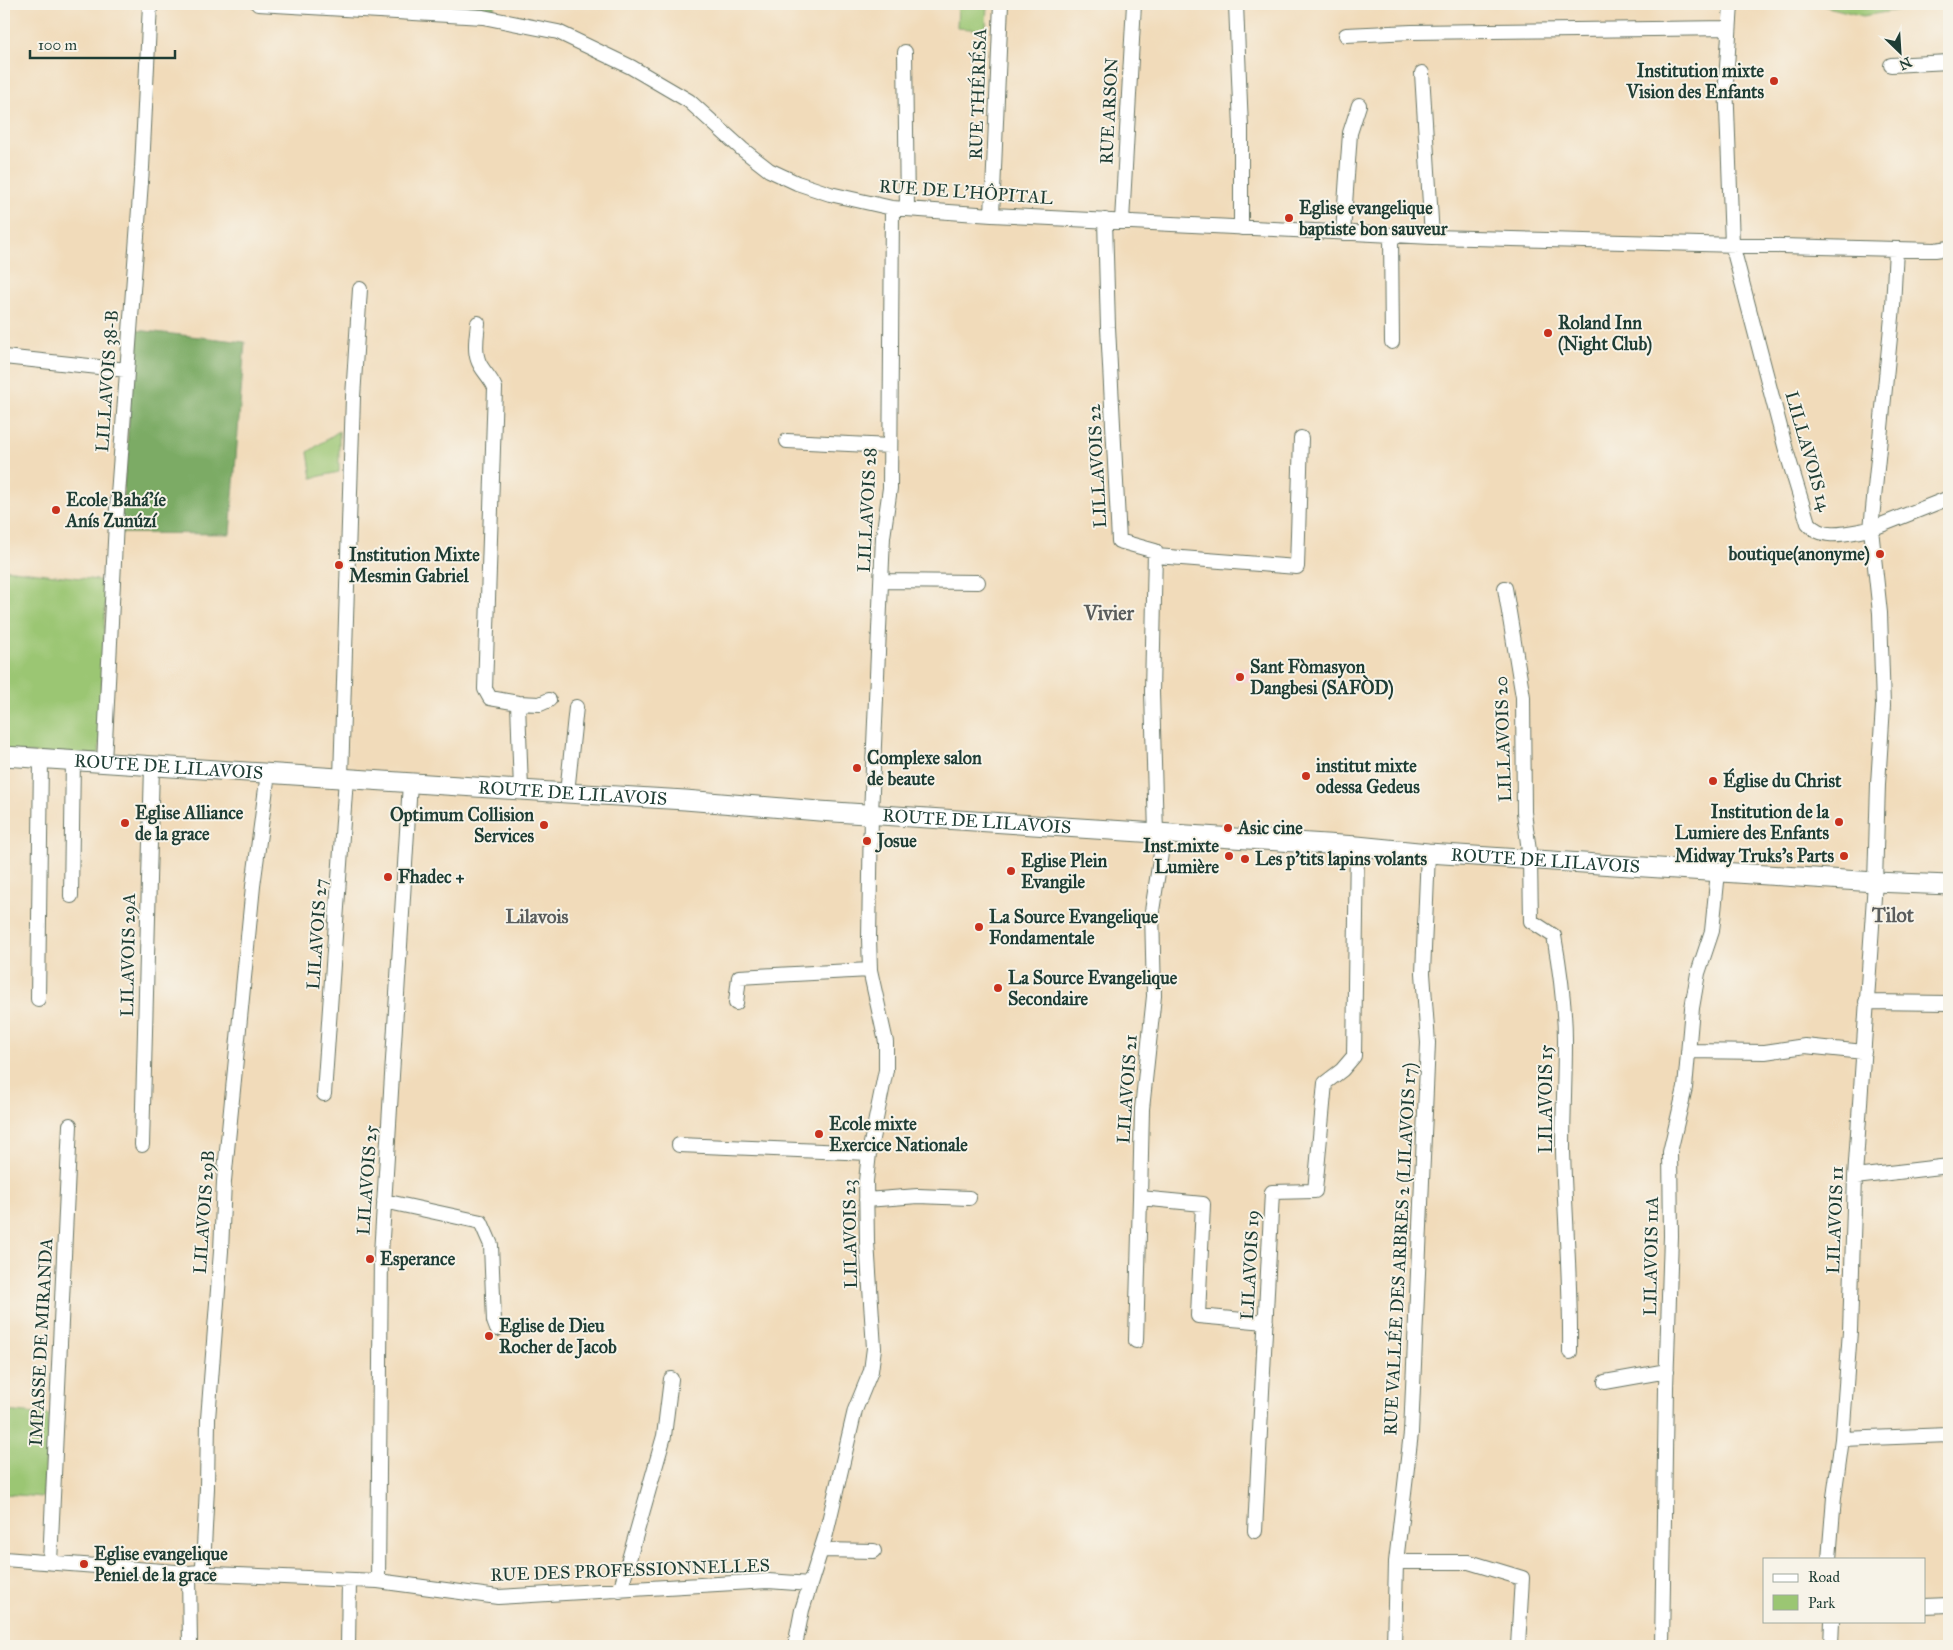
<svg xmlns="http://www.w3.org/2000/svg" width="1953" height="1650" viewBox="0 0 1953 1650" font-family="'IM FELL Great Primer',serif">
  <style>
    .built { fill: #f7cfd4 }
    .green { fill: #9bc673; stroke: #5d8254 }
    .forest { fill: #7cab65; stroke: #4e744c }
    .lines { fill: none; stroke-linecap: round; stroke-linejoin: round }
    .minor-casing { stroke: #687463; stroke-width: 16 }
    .major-casing { stroke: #687463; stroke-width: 21 }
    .minor { stroke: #fff; stroke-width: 14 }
    .major { stroke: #fff; stroke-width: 19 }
    .poi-dot { fill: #c8321e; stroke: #f7f3e8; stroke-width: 2 }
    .labels { text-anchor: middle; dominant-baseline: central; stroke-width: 4; stroke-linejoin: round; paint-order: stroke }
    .poi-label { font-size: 18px; font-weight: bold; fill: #1f3d34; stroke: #f7f3e8; text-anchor: start }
    .street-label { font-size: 18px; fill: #1f3d34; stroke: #f7f3e8 }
    .neighbourhood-label { font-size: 19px; font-weight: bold; fill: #5a5d5c; stroke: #f7f3e8 }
    .quarter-label { font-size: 20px; font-weight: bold; fill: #5a5d5c; stroke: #f7f3e8 }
  </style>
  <rect width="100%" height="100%" fill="#f7f3e8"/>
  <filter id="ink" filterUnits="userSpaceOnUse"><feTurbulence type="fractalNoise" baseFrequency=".02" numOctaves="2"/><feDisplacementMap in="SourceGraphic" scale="10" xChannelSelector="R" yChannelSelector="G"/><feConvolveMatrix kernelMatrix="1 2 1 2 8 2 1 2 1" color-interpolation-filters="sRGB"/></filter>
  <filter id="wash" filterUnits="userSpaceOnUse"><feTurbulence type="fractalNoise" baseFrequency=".0096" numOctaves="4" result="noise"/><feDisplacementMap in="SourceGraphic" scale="20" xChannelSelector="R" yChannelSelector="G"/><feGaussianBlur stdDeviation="1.12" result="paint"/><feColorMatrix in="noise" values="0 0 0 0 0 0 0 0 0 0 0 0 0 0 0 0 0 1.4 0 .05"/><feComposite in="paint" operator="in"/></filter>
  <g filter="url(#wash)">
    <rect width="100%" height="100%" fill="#f1dbba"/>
    <path class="built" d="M1233,667l18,1 -1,14 -16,-1v3h-5l1,-11h3z"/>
    <path class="green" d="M958,4h29l-1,26 -29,-2z
      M1832,4h117v2l-21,-1 -65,11 -39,-10z
      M339,431v41l-27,6 -4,-26z
      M4,569l102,12 -7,177 -95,-7z
      M4,1411l45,4 -6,82 -39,-3z"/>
    <path class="forest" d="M407,4h88l-1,6z
      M136,330l109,12 -15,192 -110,-1z"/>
  </g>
  <g filter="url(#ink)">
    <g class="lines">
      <g class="minor-casing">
        <path id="minor" d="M258,4l225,13 75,15 73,35 58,34 53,48 27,21 28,13 33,11 62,14 100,7 440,22 503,13 14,-2
          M1236,4l5,124v100
          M1731,4l-5,78 6,162 54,206 22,73c15,19 42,9 63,6l9,84 3,93 -5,78 -3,98 -20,295 -5,154 -8,108 -8,58 -5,62
          M1346,35l66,-3 317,-4
          M905,52l2,157
          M1891,65l58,-3
          M1422,73l10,164
          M992,215l9,-211
          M1105,220l3,107 11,214 36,10 -3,141 4,142
          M1122,221l12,-217
          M1343,233l7,-100 9,-28
          M1391,235l1,107
          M1896,249l-3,58 -22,222 78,-31
          M478,323c-1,11 -4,26 0,37 3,10 13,17 17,28l-10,301 5,9 28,5 3,87
          M4,357l123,13
          M787,441l103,5
          M1156,556l141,11 4,-129
          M882,581l96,1
          M1505,588l18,109 1,115 6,47 1,62 23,15c6,33 11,71 11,105 0,37 -2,73 -2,110 2,67 8,134 7,201
          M518,703l22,1 9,-4
          M104,762l12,-240 26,-354 8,-164
          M341,777l12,-380 7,-108
          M567,793l9,-86
          M1164,834l-12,77 2,85 -12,113 -2,89 63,6 -5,112 68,6
          M71,896l2,-136
          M38,999l3,-240
          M1866,1002l83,1
          M736,1003l3,-26 131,-7
          M1688,1051l77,1 40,-6 59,6
          M324,1094l22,-316
          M142,1145l10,-379
          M679,1145l190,8
          M1855,1177l94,-11
          M866,1200l52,-4 51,2
          M384,1201l97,21 10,23 3,76 3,8
          M1136,1341l4,-143
          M1605,1382l62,-11
          M1842,1439l107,-4
          M1255,1531l17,-339 43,-1 10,-108 17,-13 12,-14 3,-210
          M821,1550l53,1
          M4,1559l185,14 189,8 120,16 270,-16 42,3
          M50,1562l20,-437
          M1396,1562h73l53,16 -4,68
          M378,1581l3,-327 29,-471
          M620,1591l44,-155 7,-57
          M1924,1606l25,-1
          M190,1646l-1,-73 10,-1 4,-5 4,-79 1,-69 13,-168 3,-70 29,-295 15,-113
          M348,1646l1,-66
          M795,1646l7,-36 24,-76 29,-124 16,-39 3,-23 -7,-106 -1,-61 3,-28 17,-83v-28l-16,-72 -1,-32 2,-124 12,-277 7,-49 2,-280
          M1394,1646l2,-84 15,-129 17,-390 -5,-70 5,-120
          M1662,1646l4,-258 5,-152 -1,-84 15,-64 7,-80 6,-35 14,-42 6,-59
          M1831,1646l1,-25"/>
      </g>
      <g class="major-casing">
        <g id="major">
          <path id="s1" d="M4,756l563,37 118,7 134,11 538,35 71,7 447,29 74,3"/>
        </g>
      </g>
      <use href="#minor" class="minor"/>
      <use href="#major" class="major"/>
    </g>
  </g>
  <g class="poi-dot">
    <circle cx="1774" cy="81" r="5"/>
    <circle cx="1289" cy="218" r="5"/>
    <circle cx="1548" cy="333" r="5"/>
    <circle cx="56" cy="510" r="5"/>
    <circle cx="1880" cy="554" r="5"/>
    <circle cx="339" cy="565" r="5"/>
    <circle cx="1240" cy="677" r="5"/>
    <circle cx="857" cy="768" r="5"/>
    <circle cx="1306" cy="776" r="5"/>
    <circle cx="1713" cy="781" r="5"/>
    <circle cx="1839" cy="822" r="5"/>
    <circle cx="125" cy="823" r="5"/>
    <circle cx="544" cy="825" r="5"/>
    <circle cx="1228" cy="828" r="5"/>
    <circle cx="867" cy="841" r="5"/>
    <circle cx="1229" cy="856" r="5"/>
    <circle cx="1844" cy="856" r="5"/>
    <circle cx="1245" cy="859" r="5"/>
    <circle cx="1011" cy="871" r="5"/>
    <circle cx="388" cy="877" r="5"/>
    <circle cx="979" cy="927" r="5"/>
    <circle cx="998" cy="988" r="5"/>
    <circle cx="819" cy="1134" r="5"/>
    <circle cx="370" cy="1259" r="5"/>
    <circle cx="489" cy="1336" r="5"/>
    <circle cx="84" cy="1564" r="5"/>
  </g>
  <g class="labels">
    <g class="poi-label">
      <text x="1764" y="71" text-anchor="end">Institution mixte<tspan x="1764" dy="21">Vision des Enfants</tspan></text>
      <text x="1299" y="208">Eglise evangelique<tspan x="1299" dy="21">baptiste bon sauveur</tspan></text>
      <text x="1558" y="323">Roland Inn<tspan x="1558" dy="21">(Night Club)</tspan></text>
      <text x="66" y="500">Ecole Bahá'íe<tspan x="66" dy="21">Anís Zunúzí</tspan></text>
      <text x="1870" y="554" text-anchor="end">boutique(anonyme)</text>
      <text x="349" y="555">Institution Mixte<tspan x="349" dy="21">Mesmin Gabriel</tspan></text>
      <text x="1250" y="667">Sant Fòmasyon<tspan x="1250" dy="21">Dangbesi (SAFÒD)</tspan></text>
      <text x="867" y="758">Complexe salon<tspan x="867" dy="21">de beaute</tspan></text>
      <text x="1316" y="766">institut mixte<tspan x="1316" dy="21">odessa Gedeus</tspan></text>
      <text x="1723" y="781">Église du Christ</text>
      <text x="1829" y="812" text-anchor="end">Institution de la<tspan x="1829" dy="21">Lumiere des Enfants</tspan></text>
      <text x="135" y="813">Eglise Alliance<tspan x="135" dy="21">de la grace</tspan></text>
      <text x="534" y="815" text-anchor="end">Optimum Collision<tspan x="534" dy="21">Services</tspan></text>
      <text x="1238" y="828">Asic cine</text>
      <text x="877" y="841">Josue</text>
      <text x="1219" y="846" text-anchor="end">Inst.mixte<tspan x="1219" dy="21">Lumière</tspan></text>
      <text x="1834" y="856" text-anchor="end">Midway Truks's Parts</text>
      <text x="1255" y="859">Les p'tits lapins volants</text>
      <text x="1021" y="861">Eglise Plein<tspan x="1021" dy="21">Evangile</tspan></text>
      <text x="398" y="877">Fhadec +</text>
      <text x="989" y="917">La Source Evangelique<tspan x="989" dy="21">Fondamentale</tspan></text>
      <text x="1008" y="978">La Source Evangelique<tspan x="1008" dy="21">Secondaire</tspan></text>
      <text x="829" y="1124">Ecole mixte<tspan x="829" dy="21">Exercice Nationale</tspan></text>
      <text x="380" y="1259">Esperance</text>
      <text x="499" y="1326">Eglise de Dieu<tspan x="499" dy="21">Rocher de Jacob</tspan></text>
      <text x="94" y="1554">Eglise evangelique<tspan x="94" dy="21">Peniel de la grace</tspan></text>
    </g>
    <g class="street-label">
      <text transform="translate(978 94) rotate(-88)">RUE THÉRÉSA</text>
      <text transform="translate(1109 111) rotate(-87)">RUE ARSON</text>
      <text transform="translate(966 192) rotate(4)">RUE DE L'HÔPITAL</text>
      <text transform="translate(107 381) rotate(-86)">LILLAVOIS 38-B</text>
      <text transform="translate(1808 451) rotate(74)">LILLAVOIS 14</text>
      <text transform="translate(1097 466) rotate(-93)">LILLAVOIS 22</text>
      <text transform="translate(867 510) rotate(-87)">LILLAVOIS 28</text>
      <text transform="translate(1503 739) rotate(-92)">LILLAVOIS 20</text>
      <text stroke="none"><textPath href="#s1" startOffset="165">ROUTE DE LILAVOIS</textPath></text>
      <text stroke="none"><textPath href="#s1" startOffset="570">ROUTE DE LILAVOIS</textPath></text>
      <text stroke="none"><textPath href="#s1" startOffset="975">ROUTE DE LILAVOIS</textPath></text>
      <text stroke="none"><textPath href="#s1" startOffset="1545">ROUTE DE LILAVOIS</textPath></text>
      <text transform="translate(317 934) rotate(-86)">LILAVOIS 27</text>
      <text transform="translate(128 955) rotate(-89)">LILAVOIS 29A</text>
      <text transform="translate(1127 1089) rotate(-86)">LILAVOIS 21</text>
      <text transform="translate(1546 1099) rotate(-90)">LILAVOIS 15</text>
      <text transform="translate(367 1180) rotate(-86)">LILAVOIS 25</text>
      <text transform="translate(204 1212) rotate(-86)">LILAVOIS 29B</text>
      <text transform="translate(1835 1220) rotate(-88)">LILAVOIS 11</text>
      <text transform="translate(850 1234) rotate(-91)">LILAVOIS 23</text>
      <text transform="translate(1400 1249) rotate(-87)">RUE VALLÉE DES ARBRES 2 (LILAVOIS 17)</text>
      <text transform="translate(1651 1256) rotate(-89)">LILAVOIS 11A</text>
      <text transform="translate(1250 1265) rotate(-87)">LILAVOIS 19</text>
      <text transform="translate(41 1342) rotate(-87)">IMPASSE DE MIRANDA</text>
      <text transform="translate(630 1570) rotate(-2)">RUE DES PROFESSIONNELLES</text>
    </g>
    <g class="neighbourhood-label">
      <text x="537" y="916">Lilavois</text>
    </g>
    <g class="quarter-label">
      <text x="1109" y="613">Vivier</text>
      <text x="1893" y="915">Tilot</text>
    </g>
  </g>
  <rect width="1953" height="1650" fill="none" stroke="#f7f3e8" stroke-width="20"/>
  <rect x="1763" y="1558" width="162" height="65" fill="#f7f3e8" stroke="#a1aaa0"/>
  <rect x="1773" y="1574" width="25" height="8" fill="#ffffff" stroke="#a1aaa0"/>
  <text x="1808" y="1582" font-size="15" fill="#1f3d34">Road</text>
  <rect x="1773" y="1595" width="25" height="15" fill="#9bc673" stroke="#a1aaa0"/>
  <text x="1808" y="1608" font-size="15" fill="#1f3d34">Park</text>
  <g transform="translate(1900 52) rotate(155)" stroke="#f7f3e8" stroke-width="4" paint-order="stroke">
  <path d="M0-4L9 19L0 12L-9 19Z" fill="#1f3d34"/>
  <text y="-8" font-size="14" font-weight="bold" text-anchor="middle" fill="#1f3d34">N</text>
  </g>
  <path d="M30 50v8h145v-8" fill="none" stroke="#1f3d34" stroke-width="2.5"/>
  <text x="38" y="50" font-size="15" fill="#1f3d34" stroke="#f7f3e8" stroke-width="4" paint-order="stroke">100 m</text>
</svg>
